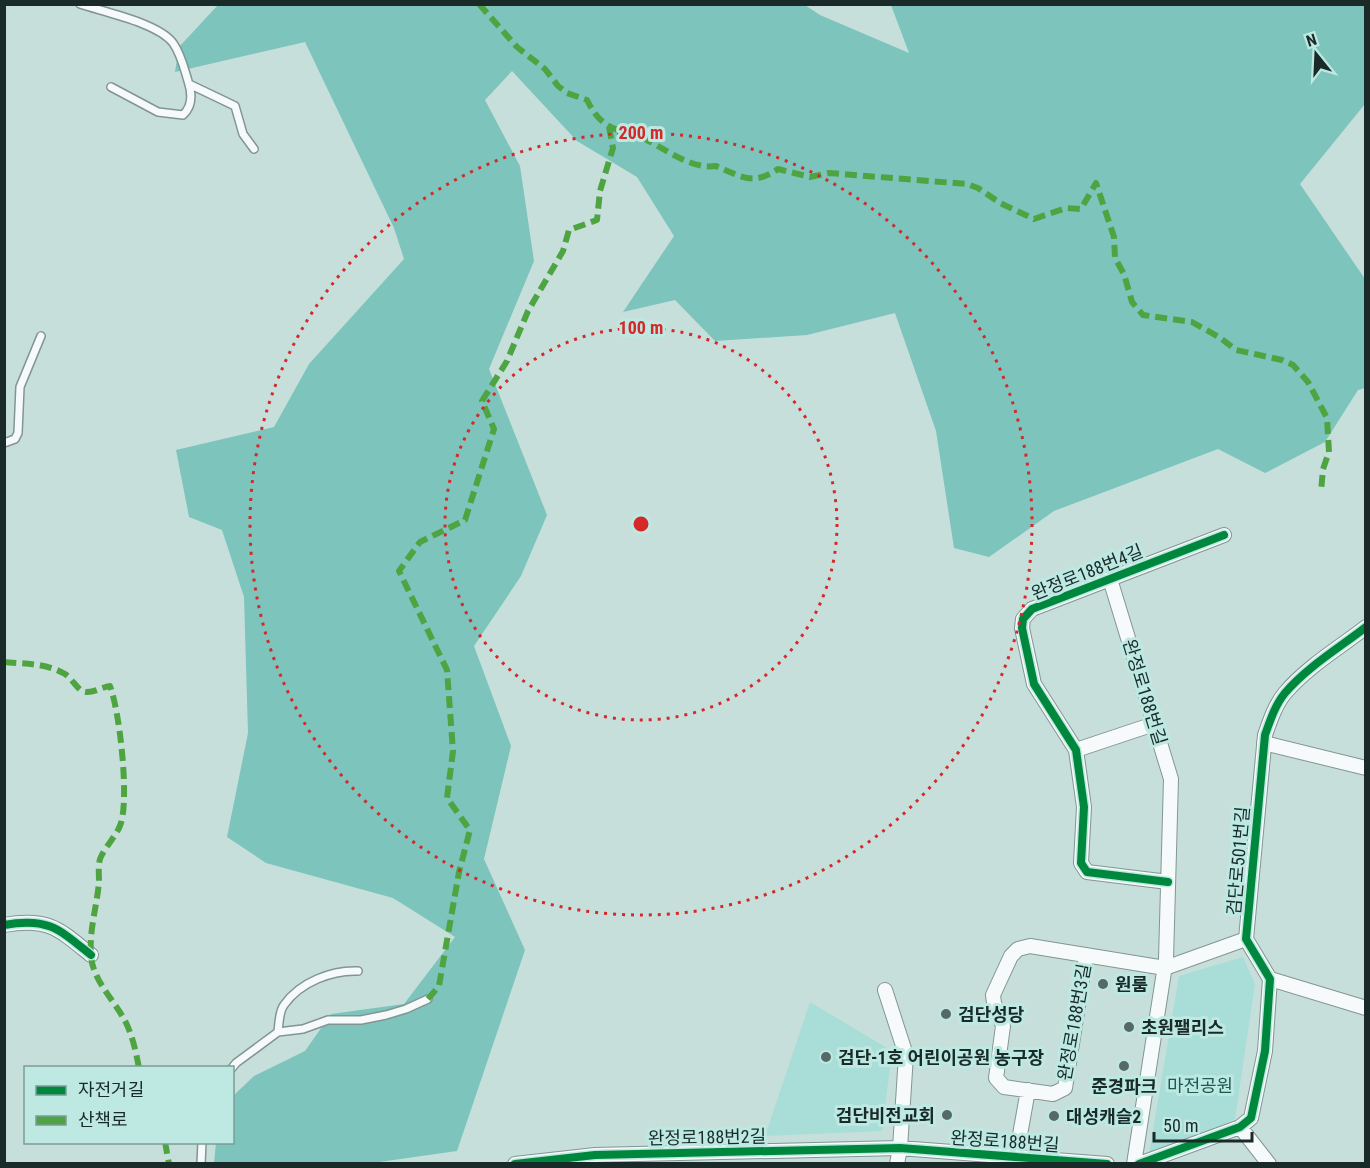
<svg xmlns="http://www.w3.org/2000/svg" width="1370" height="1168" viewBox="0 0 1370 1168" font-family="'Roboto Condensed','Noto Sans KR',sans-serif">
  <style>
    .green { fill: #a8ded7 }
    .forest { fill: #7cc4bc }
    .lines { fill: none; stroke-linecap: round; stroke-linejoin: round }
    .lane-casing { stroke: #839592; stroke-width: 10 }
    .street-casing { stroke: #839592; stroke-width: 16 }
    .lane { stroke: #f7fafa; stroke-width: 7 }
    .street { stroke: #f7fafa; stroke-width: 14 }
    .quiet { stroke: #4fa442; stroke-width: 6; stroke-dasharray: 12 6; stroke-linecap: butt }
    .cycleway-casing { stroke: #bde9e2; stroke-width: 11 }
    .cycleway { stroke: #00873e; stroke-width: 8 }
    .ring { fill: none; stroke: #d62828; stroke-width: 3; stroke-dasharray: 3 6 }
    .poi-dot { fill: #566967; stroke: #bde9e2; stroke-width: 2 }
    .labels { text-anchor: middle; dominant-baseline: central; stroke-width: 6; stroke-linejoin: round; paint-order: stroke }
    .street-label { font-size: 18px; fill: #192a28; stroke: #bde9e2 }
    .poi-label { font-size: 18px; font-weight: bold; fill: #192a28; stroke: #bde9e2; text-anchor: start }
    .park-label { font-size: 18px; fill: #1d5a53; stroke: #bde9e2 }
    .centre { fill: #d62828; stroke: #bde9e2; stroke-width: 3 }
    .ring-label { font-size: 18px; text-anchor: middle; font-weight: bold; fill: #d62828; stroke: #bde9e2; stroke-width: 6; stroke-linejoin: round; paint-order: stroke }
  </style>
  <rect width="100%" height="100%" fill="#c7dfdb"/>
  <path class="green" d="M1243,957l12,27 -20,135 -87,41 31,-184z
    M810,1002l82,49 -10,80 -117,5z"/>
  <path class="forest" d="M218,5h587l15,10 89,38 -18,-48h474v99l-65,80 65,95v109l-7,2 -33,52 -60,31 -47,-24 -164,62 -65,46 -35,-9 -18,-117 -41,-118 -88,22 -92,6 -40,-41 -52,12 51,-76 -37,-59 -60,-36 -65,-70 -27,29 35,66 14,95 -45,108 58,146 -26,61 -47,70 37,100 -27,113 41,91 -68,201 -92,13 -151,-1 2,-20 16,-1 1,-46 21,-20 51,-25 26,-37 73,-10 51,-67 -62,-39 -127,-35 -39,-26 21,-104 -4,-136 -22,-67 -33,-13 -13,-67 98,-23 35,-63 95,-105 -10,-31 -89,-186 -130,30 4,-25z"/>
  <g class="lines">
    <g class="lane-casing">
      <path id="lane" d="M80,4c24,8 78,19 93,39 8,11 11,25 15,38 4,12 5,25 -5,34l-25,-3 -47,-25
        M189,84l46,22 8,28 11,15
        M4,443l11,-4 3,-6 2,-46 21,-51
        M278,1032l25,-3 25,-9h33l25,-5 20,-6 22,-10
        M232,1068l4,-5 42,-31c1,-8 1,-21 6,-27 16,-23 48,-35 74,-34
        M201,1164l1,-22"/>
    </g>
    <g class="street-casing">
      <path id="street" d="M1110,579l61,200 -5,180 -32,205
        M1264,743l102,25
        M1076,750l78,-26
        M1168,882l-81,-10 -6,-9 3,-56 -8,-57 -42,-66 -12,-56 1,-9 9,-10 192,-74
        M4,925c44,-8 55,4 87,30
        M1086,955l-21,133 -12,6 -49,-7 -8,-9 7,-52 -9,-23 -1,-8 18,-39 7,-7 12,-3 135,22 81,-29
        M1270,979l96,29
        M885,990l21,65 -6,93 -3,16
        M1240,1127l29,37
        M1016,1157l12,-67
        M515,1164l80,-9 305,-7 207,16
        M1139,1164l101,-37 11,-9 14,-67 5,-72 -24,-40 19,-204c5,-14 10,-30 20,-42 22,-26 54,-45 81,-66"/>
    </g>
    <use href="#lane" class="lane"/>
    <use href="#street" class="street"/>
    <path class="quiet" d="M479,4l38,43 28,22 13,17 9,7 20,7c5,10 11,19 20,25 9,6 21,7 31,11 23,9 51,34 78,30 26,11 37,20 62,3l32,8 19,-4 138,11 11,4 22,15 34,16 32,-11 15,1 15,-26 18,54 1,21 9,16 8,28 11,13 49,7 27,15 17,13 46,10 11,5 15,17 19,36 2,34 -6,17 -2,23
      M4,662c22,2 42,1 61,12 7,5 11,13 17,17 9,4 19,-4 28,-5 10,27 19,111 11,137 -4,13 -16,23 -21,36 -2,7 -1,15 -1,23 -2,24 -10,48 -8,73 1,24 22,44 33,64 8,14 12,33 15,49
      M428,999l11,-13 20,-114 11,-42 -23,-32 6,-47 -6,-81 -48,-99 21,-29 45,-22 29,-91 -12,-28 25,-40 21,-50 35,-60 6,-21 28,-10 3,-29 13,-43 -4,-21
      M165,1142l4,22"/>
    <g class="cycleway-casing">
      <path id="cycleway" d="M1168,882l-81,-10 -6,-9 3,-56 -8,-57 -42,-66 -12,-56 1,-9 9,-10 192,-74
        M4,925c44,-8 55,4 87,30
        M515,1164l80,-9 305,-7 207,16
        M1139,1164l101,-37 11,-9 14,-67 5,-72 -24,-40 19,-204c5,-14 10,-30 20,-42 22,-26 54,-45 81,-66"/>
    </g>
    <use href="#cycleway" class="cycleway"/>
  </g>
  <g class="ring">
    <circle cx="641" cy="524" r="196"/>
    <circle cx="641" cy="524" r="391"/>
  </g>
  <g class="poi-dot">
    <circle cx="1103" cy="984" r="6"/>
    <circle cx="946" cy="1014" r="6"/>
    <circle cx="1129" cy="1027" r="6"/>
    <circle cx="826" cy="1057" r="6"/>
    <circle cx="1124" cy="1066" r="6"/>
    <circle cx="947" cy="1115" r="6"/>
    <circle cx="1054" cy="1116" r="6"/>
  </g>
  <g class="labels">
    <g class="street-label">
      <text transform="translate(1087 572) rotate(-22)">완정로188번4길</text>
      <text transform="translate(1145 692) rotate(73)">완정로188번길</text>
      <text transform="translate(1238 861) rotate(-85)">검단로501번길</text>
      <text transform="translate(1074 1022) rotate(-80)">완정로188번3길</text>
      <text transform="translate(707 1137) rotate(-1)">완정로188번2길</text>
      <text transform="translate(1005 1141) rotate(4)">완정로188번길</text>
    </g>
    <g class="poi-label">
      <text x="1115" y="984">원룸</text>
      <text x="958" y="1014">검단성당</text>
      <text x="1141" y="1027">초원팰리스</text>
      <text x="838" y="1057">검단-1호 어린이공원 농구장</text>
      <text x="1124" y="1086" text-anchor="middle">준경파크</text>
      <text x="935" y="1115" text-anchor="end">검단비전교회</text>
      <text x="1066" y="1116">대성캐슬2</text>
    </g>
    <g class="park-label">
      <text x="1200" y="1085">마전공원</text>
    </g>
  </g>
  <circle cx="641" cy="524" r="9" class="centre"/>
  <g class="ring-label">
    <text x="641" y="139">200 m</text>
    <text x="641" y="334">100 m</text>
  </g>
  <rect width="1370" height="1168" fill="none" stroke="#192a28" stroke-width="12"/>
  <rect x="24" y="1066" width="210" height="78" fill="#bde9e2" stroke="#7b9d98" stroke-width="1.5"/>
  <rect x="36" y="1086" width="30" height="9" fill="#00873e" stroke="#7b9d98" stroke-width="1.5"/>
  <text x="78" y="1096" font-size="18" fill="#192a28">자전거길</text>
  <rect x="36" y="1116" width="30" height="9" fill="#4fa442" stroke="#7b9d98" stroke-width="1.5"/>
  <text x="78" y="1126" font-size="18" fill="#192a28">산책로</text>
  <g transform="translate(1316 54) rotate(342)" stroke="#bde9e2" stroke-width="4.5" paint-order="stroke">
  <path d="M0-4.5L10 22L0 15L-10 22Z" fill="#192a28"/>
  <text y="-9" font-size="16" font-weight="bold" text-anchor="middle" fill="#192a28">N</text>
  </g>
  <path d="M1154 1132v9h98v-9" fill="none" stroke="#192a28" stroke-width="3"/>
  <text x="1163" y="1132" font-size="18" fill="#192a28" stroke="#bde9e2" stroke-width="4.5" paint-order="stroke">50 m</text>
</svg>
